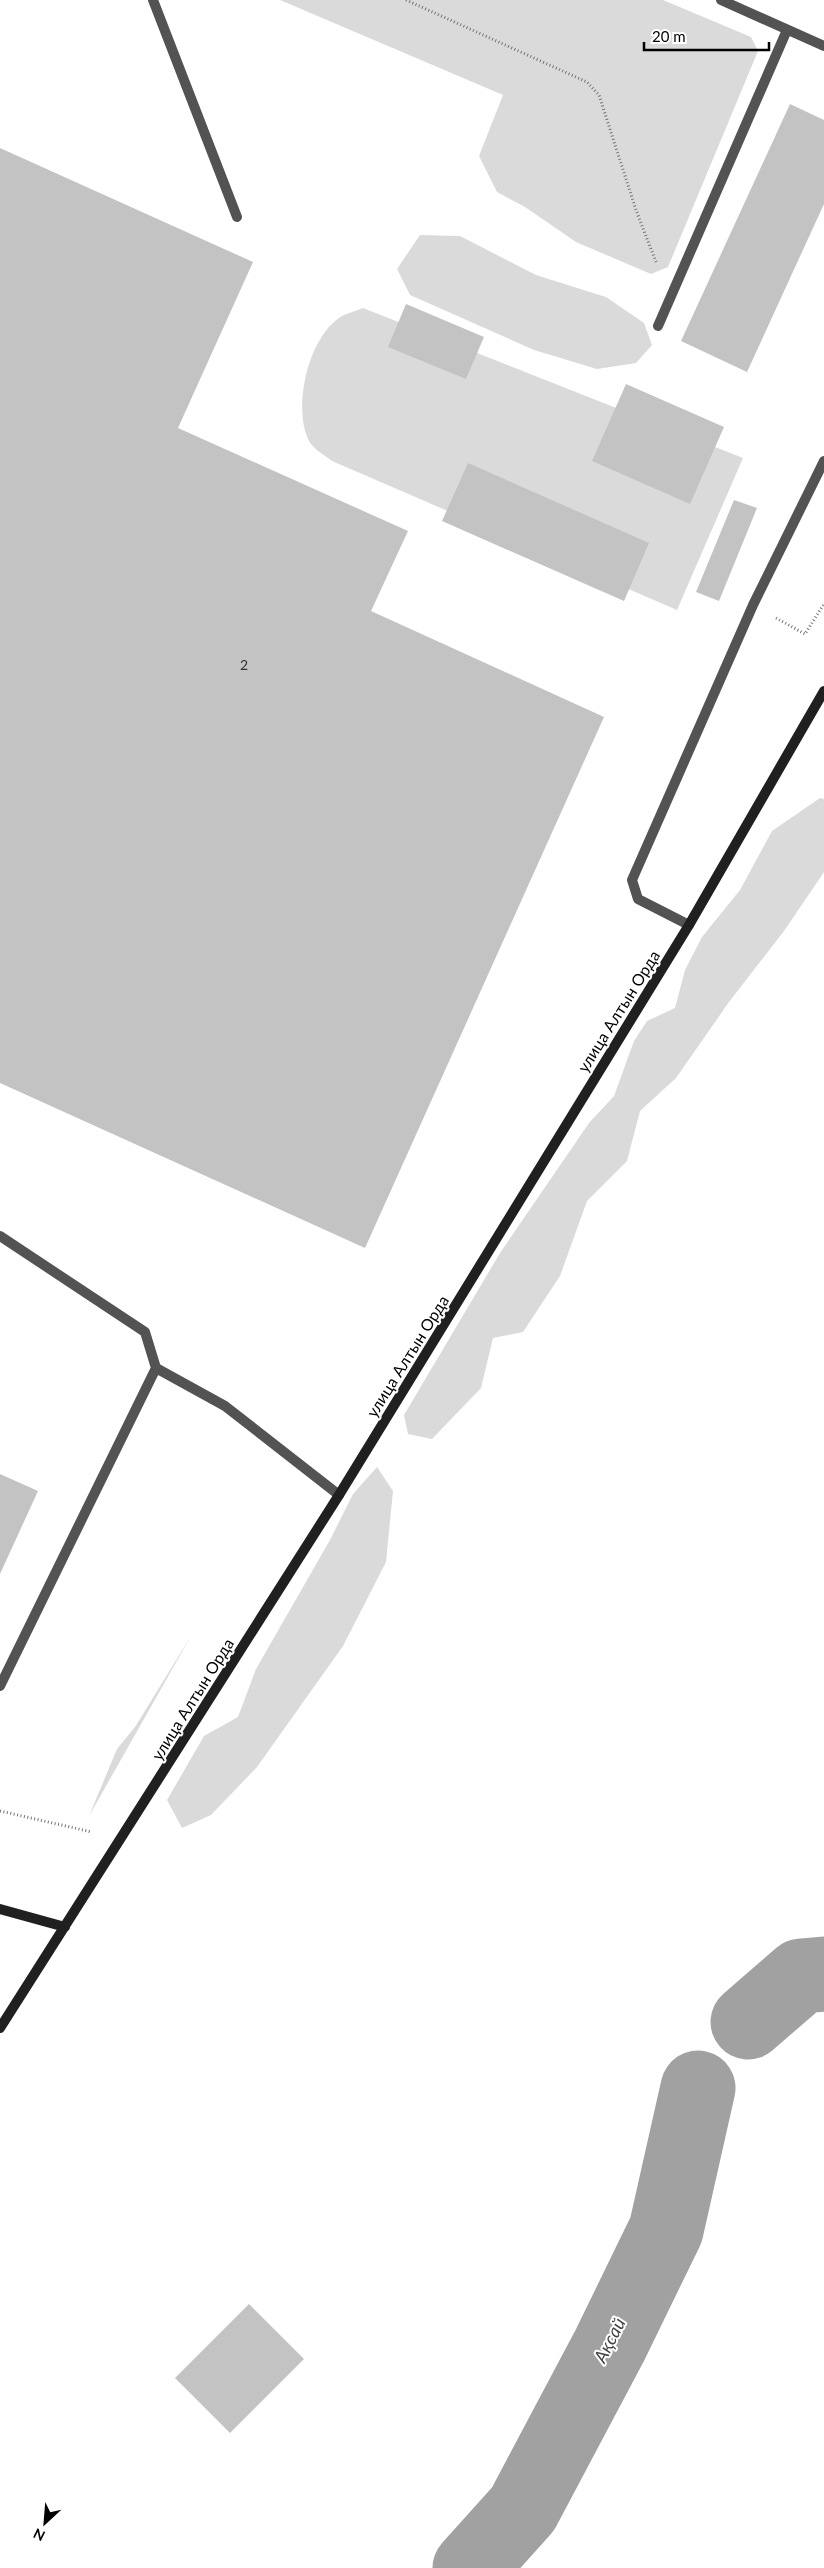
<svg xmlns="http://www.w3.org/2000/svg" width="824" height="2568" viewBox="0 0 824 2568" font-family="Lato,sans-serif">
  <style>
    .green { fill: #dadada }
    .lines { fill: none; stroke-linecap: round; stroke-linejoin: round }
    .river { stroke: #a1a1a1; stroke-width: 75 }
    .building { fill: #c3c3c3 }
    .path { stroke: #757575; stroke-width: 3; stroke-dasharray: 1 2.5; stroke-linecap: butt }
    .lane { stroke: #535353; stroke-width: 10 }
    .secondary { stroke: #202020; stroke-width: 10 }
    .labels { text-anchor: middle; dominant-baseline: central; stroke-width: 4; stroke-linejoin: round; paint-order: stroke }
    .number-label { font-size: 14px; fill: #313131 }
    .street-label { font-size: 16px; fill: #000; stroke: #fff }
    .water-label { font-size: 18px; font-style: italic; fill: #424242; stroke: #fff }
  </style>
  <rect width="100%" height="100%" fill="#fff"/>
  <path class="green" d="M280,0h383l88,37 7,14 -90,216 -17,7 -75,-32 -51,-35 -28,-15 -18,-36 24,-61z
    M420,235l40,1 76,39 70,22 38,26 8,22 -16,18 -39,6 -63,-19 -124,-55 -13,-26z
    M363,308l380,150 -66,152 -345,-149c-6,-5 -19,-12 -23,-20 -17,-33 -1,-105 33,-125 6,-3 14,-5 21,-8z
    M820,798l4,1v73l-40,59 -55,71 -53,76 -36,33 -13,50 -40,40 -27,75 -37,56 -30,6 -12,50 -49,51 -24,-5 -4,-19 96,-162 89,-130 25,-27 20,-55 13,-20 28,-13 10,-38 17,-33 38,-47 32,-59z
    M377,1467l16,24 -7,71 -43,84 -86,121 -46,48 -29,13 -15,-28 37,-64 34,-19 18,-48 74,-129 23,-46z
    M191,1636l-102,180 28,-67 18,-22z"/>
  <g class="lines">
    <path class="river" d="M748,2022l53,-46 23,-2
      M470,2568l53,-59 87,-164 56,-115 32,-142"/>
  </g>
  <path class="building" d="M790,104l34,16v84l-77,168 -66,-31z
    M0,148l253,114 -75,166 230,103 -37,80 233,106 -239,531 -365,-165z
    M406,304l78,33 -18,42 -78,-32z
    M626,384l98,43 -34,77 -98,-43z
    M468,463l181,80 -25,58 -182,-80z
    M734,500l23,8 -38,93 -23,-9z
    M0,1474l38,17 -38,83z
    M249,2304l55,55 -74,74 -55,-55z"/>
  <g class="lines">
    <path class="path" d="M406,0l181,82 12,13 37,115 20,52
      M776,618l29,16 19,-30
      M0,1811l92,21"/>
    <path class="lane" d="M153,0l84,217
      M721,0l103,46
      M658,326l129,-296
      M689,925l-51,-26 -6,-19 121,-275 71,-144
      M0,1236l145,96 11,36 -156,318
      M156,1368l69,38 114,89"/>
    <path class="secondary" d="M0,1909l65,18
      M0,2028l339,-533 350,-570 135,-234"/>
  </g>
  <g class="labels">
    <g class="number-label">
      <text x="244" y="664">2</text>
    </g>
    <g class="street-label">
      <text transform="translate(618 1011) rotate(-58)">улица Алтын Орда</text>
      <text transform="translate(407 1356) rotate(-58)">улица Алтын Орда</text>
      <text transform="translate(192 1699) rotate(-58)">улица Алтын Орда</text>
    </g>
    <g class="water-label">
      <text transform="translate(609 2340) rotate(-63)">Ақсай</text>
    </g>
  </g>
  <g transform="translate(45 2523) rotate(206)" stroke="#ffffff" stroke-width="4" paint-order="stroke">
  <path d="M0-4L9 19L0 12L-9 19Z" fill="#000000"/>
  <text y="-8" font-size="14" font-weight="bold" text-anchor="middle" fill="#000000">N</text>
  </g>
  <path d="M644 42v8h125v-8" fill="none" stroke="#000000" stroke-width="2.5"/>
  <text x="652" y="42" font-size="15" fill="#000000" stroke="#ffffff" stroke-width="4" paint-order="stroke">20 m</text>
</svg>
